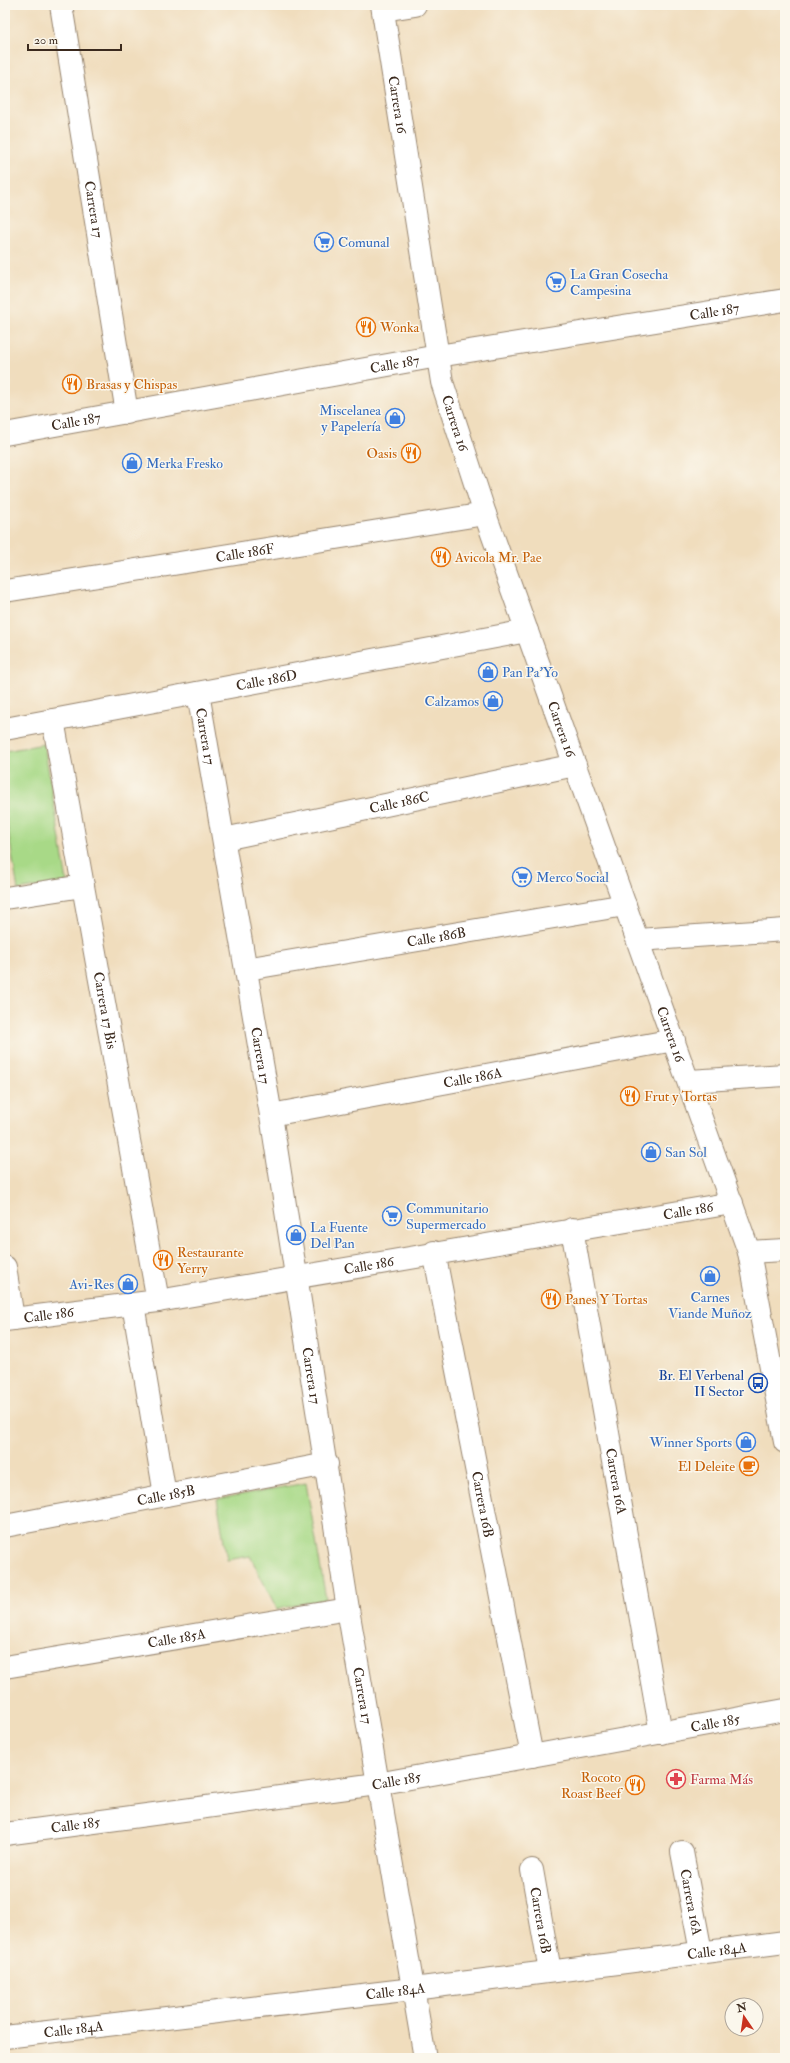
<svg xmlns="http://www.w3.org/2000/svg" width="790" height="2063" viewBox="0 0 790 2063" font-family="'IM FELL Double Pica',serif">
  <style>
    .green { fill: #a8d987; stroke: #728252 }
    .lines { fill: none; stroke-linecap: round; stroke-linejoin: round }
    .minor-casing { stroke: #96846e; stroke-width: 24 }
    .minor { stroke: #fff; stroke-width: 22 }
    .labels { text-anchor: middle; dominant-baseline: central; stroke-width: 3; stroke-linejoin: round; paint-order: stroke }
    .street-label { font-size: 14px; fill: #3b2a1e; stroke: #fbf7ec }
    .shop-label { font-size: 14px; fill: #366cbe; stroke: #fbf7ec; text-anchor: start }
    .food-label { font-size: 14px; fill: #c56008; stroke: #fbf7ec; text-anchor: start }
    .transit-label { font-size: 14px; fill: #164399; stroke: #fbf7ec; text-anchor: end }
    .health-label { font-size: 14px; fill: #be3a42; stroke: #fbf7ec; text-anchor: start }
  </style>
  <rect width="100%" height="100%" fill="#fbf7ec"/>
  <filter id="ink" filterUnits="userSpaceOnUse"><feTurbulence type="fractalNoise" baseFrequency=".025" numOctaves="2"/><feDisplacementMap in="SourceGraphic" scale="8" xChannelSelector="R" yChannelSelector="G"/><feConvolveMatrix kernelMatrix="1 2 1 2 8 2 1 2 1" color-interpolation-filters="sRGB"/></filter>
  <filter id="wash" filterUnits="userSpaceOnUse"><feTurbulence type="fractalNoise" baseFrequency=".012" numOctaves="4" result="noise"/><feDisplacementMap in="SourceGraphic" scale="16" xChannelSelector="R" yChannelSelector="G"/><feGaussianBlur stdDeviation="0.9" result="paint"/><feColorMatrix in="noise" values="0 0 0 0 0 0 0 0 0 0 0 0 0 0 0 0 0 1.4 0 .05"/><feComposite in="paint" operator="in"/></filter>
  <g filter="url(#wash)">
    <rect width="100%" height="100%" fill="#f0ddbd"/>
    <path class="green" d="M44,744l23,138 -49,8 -13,-78v-61z
      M306,1483l20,116 -49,10 -27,-53 -23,4 -10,-61z"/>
  </g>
  <g filter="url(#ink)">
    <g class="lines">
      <g class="minor-casing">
        <g id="minor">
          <path id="s1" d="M61,5l66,408"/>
          <path id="s2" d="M382,5l60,377 43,132 264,738 36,190"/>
          <path d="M383,10l32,-5"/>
          <path id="s3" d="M5,434l433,-78 347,-56"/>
          <path id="s4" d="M5,591l480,-77"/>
          <path id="s5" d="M198,693l73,422 77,494 77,449"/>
          <path id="s6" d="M53,720l105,581"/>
          <path id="s7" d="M5,729l522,-98"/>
          <path id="s8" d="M224,839l351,-74"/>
          <path d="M5,898l78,-12"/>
          <path d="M638,940l147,-10"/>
          <path id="s9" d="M246,969l379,-64"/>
          <path d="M689,1081l96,-6"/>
          <path id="s10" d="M271,1115l403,-75"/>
          <path id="s11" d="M572,1229l89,504"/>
          <path id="s12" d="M434,1252l98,504"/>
          <path d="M749,1252l36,-2"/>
          <path d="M5,1267l8,52"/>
          <path d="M133,1304l32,191"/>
          <path id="s13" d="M5,1320l153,-19 574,-98"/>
          <path id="s14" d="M5,1526l322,-62"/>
          <path id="s15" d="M5,1667l343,-58"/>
          <path id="s16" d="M5,1834l372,-50 408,-74"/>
          <path id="s17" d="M682,1852l19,100"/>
          <path id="s18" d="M532,1870l18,101"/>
          <path id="s19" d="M5,2037l408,-48 372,-47"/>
        </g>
      </g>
      <use href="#minor" class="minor"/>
    </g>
  </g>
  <defs>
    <g id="supermarket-ring" transform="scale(1)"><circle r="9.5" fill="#fbf7ec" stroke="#3f7fe0" stroke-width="1.5"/><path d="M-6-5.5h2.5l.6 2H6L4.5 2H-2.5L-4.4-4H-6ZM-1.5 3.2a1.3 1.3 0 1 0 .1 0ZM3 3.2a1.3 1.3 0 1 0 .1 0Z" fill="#3f7fe0"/></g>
    <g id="restaurant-ring" transform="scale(1)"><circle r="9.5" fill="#fbf7ec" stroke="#e8710a" stroke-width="1.5"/><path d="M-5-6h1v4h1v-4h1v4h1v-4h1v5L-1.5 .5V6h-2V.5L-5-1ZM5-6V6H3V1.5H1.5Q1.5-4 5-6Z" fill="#e8710a"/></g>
    <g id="shop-ring" transform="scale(1)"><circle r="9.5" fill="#fbf7ec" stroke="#3f7fe0" stroke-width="1.5"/><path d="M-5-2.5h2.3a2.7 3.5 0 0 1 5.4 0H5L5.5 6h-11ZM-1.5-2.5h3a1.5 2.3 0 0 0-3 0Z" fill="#3f7fe0"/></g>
    <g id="bus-ring" transform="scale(1)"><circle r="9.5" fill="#fbf7ec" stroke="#1a4fb4" stroke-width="1.5"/><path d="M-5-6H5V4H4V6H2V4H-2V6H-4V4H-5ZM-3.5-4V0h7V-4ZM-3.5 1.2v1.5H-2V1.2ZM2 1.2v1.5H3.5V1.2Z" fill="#1a4fb4"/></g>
    <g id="cafe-ring" transform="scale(1)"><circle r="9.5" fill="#fbf7ec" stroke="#e8710a" stroke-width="1.5"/><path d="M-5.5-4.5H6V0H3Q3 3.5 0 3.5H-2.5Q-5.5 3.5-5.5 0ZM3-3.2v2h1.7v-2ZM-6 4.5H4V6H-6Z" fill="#e8710a"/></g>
    <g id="pharmacy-ring" transform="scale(1)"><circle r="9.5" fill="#fbf7ec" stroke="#e0444e" stroke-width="1.5"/><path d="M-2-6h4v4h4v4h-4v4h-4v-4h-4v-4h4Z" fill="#e0444e"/></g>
  </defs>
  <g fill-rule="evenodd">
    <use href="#supermarket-ring" x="324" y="242"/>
    <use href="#supermarket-ring" x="556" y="282"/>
    <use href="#restaurant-ring" x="366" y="327"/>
    <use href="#restaurant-ring" x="72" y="384"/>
    <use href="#shop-ring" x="395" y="418"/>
    <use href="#restaurant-ring" x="411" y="453"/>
    <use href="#shop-ring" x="132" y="463"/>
    <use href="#restaurant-ring" x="441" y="557"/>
    <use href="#shop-ring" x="488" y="672"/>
    <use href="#shop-ring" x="493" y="701"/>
    <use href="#supermarket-ring" x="522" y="877"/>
    <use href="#restaurant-ring" x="630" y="1096"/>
    <use href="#shop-ring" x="651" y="1152"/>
    <use href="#supermarket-ring" x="392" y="1216"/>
    <use href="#shop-ring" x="296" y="1235"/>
    <use href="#restaurant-ring" x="163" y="1260"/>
    <use href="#shop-ring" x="710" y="1276"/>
    <use href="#shop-ring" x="128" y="1284"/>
    <use href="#restaurant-ring" x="551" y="1299"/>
    <use href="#bus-ring" x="758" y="1383"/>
    <use href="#shop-ring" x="746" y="1442"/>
    <use href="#cafe-ring" x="749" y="1466"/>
    <use href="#pharmacy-ring" x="676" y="1779"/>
    <use href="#restaurant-ring" x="635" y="1785"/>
  </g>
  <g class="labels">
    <g class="street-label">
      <text stroke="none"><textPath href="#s2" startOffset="101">Carrera 16</textPath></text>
      <text stroke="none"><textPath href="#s1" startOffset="207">Carrera 17</textPath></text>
      <text stroke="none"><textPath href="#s3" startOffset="720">Calle 187</textPath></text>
      <text stroke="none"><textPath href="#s3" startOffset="396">Calle 187</textPath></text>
      <text stroke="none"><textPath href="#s3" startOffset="72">Calle 187</textPath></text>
      <text stroke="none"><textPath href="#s2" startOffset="425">Carrera 16</textPath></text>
      <text stroke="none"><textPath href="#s4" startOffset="243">Calle 186F</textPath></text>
      <text stroke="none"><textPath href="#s7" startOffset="266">Calle 186D</textPath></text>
      <text stroke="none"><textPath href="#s2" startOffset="749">Carrera 16</textPath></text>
      <text stroke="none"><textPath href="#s5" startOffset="44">Carrera 17</textPath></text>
      <text stroke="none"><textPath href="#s8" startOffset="179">Calle 186C</textPath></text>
      <text stroke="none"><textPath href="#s9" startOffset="193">Calle 186B</textPath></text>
      <text stroke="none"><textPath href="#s6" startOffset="295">Carrera 17 Bis</textPath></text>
      <text stroke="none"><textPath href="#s2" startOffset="1073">Carrera 16</textPath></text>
      <text stroke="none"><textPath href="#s5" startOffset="368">Carrera 17</textPath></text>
      <text stroke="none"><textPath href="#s10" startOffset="205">Calle 186A</textPath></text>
      <text stroke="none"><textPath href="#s13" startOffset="692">Calle 186</textPath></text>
      <text stroke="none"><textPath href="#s13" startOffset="368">Calle 186</textPath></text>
      <text stroke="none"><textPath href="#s13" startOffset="44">Calle 186</textPath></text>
      <text stroke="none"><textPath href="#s5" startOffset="692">Carrera 17</textPath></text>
      <text stroke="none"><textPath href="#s11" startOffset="256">Carrera 16A</textPath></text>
      <text stroke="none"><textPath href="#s14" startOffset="164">Calle 185B</textPath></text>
      <text stroke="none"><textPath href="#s12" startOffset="257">Carrera 16B</textPath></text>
      <text stroke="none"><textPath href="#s15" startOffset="174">Calle 185A</textPath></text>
      <text stroke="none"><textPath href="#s5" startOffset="1016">Carrera 17</textPath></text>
      <text stroke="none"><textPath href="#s16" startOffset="719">Calle 185</textPath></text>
      <text stroke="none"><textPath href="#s16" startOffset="395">Calle 185</textPath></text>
      <text stroke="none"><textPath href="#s16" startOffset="71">Calle 185</textPath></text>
      <text stroke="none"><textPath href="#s17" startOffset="51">Carrera 16A</textPath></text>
      <text stroke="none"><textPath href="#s18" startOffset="51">Carrera 16B</textPath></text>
      <text stroke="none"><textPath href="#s19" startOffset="717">Calle 184A</textPath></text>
      <text stroke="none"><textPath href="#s19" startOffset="393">Calle 184A</textPath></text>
      <text stroke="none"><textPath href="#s19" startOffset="69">Calle 184A</textPath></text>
    </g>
    <g class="shop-label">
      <text x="338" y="242">Comunal</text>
      <text x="570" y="274">La Gran Cosecha<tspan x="570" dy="16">Campesina</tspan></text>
      <text x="381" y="410" text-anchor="end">Miscelanea<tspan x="381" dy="16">y Papelería</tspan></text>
      <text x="146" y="463">Merka Fresko</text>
      <text x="502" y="672">Pan Pa'Yo</text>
      <text x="479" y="701" text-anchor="end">Calzamos</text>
      <text x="536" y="877">Merco Social</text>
      <text x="665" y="1152">San Sol</text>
      <text x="406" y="1208">Communitario<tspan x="406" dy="16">Supermercado</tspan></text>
      <text x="310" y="1227">La Fuente<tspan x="310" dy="16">Del Pan</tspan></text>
      <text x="114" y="1284" text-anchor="end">Avi-Res</text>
      <text x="710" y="1297" text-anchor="middle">Carnes<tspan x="710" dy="16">Viande Muñoz</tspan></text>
      <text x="732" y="1442" text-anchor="end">Winner Sports</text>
    </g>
    <g class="food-label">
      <text x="380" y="327">Wonka</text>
      <text x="86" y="384">Brasas y Chispas</text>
      <text x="397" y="453" text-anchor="end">Oasis</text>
      <text x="455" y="557">Avicola Mr. Pae</text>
      <text x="644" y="1096">Frut y Tortas</text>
      <text x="177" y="1252">Restaurante<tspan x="177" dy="16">Yerry</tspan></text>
      <text x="565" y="1299">Panes Y Tortas</text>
      <text x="735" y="1466" text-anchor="end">El Deleite</text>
      <text x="621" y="1777" text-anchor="end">Rocoto<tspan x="621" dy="16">Roast Beef</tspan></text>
    </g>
    <g class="transit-label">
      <text x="744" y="1375">Br. El Verbenal<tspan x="744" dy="16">II Sector</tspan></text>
    </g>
    <g class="health-label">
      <text x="690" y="1779">Farma Más</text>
    </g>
  </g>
  <rect width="790" height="2063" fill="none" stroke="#fbf7ec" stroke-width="20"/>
  <g transform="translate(744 2017) rotate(347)"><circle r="19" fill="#fbf7ec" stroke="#aea59a"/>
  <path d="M0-3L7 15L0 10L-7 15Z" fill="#c8321e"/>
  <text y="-6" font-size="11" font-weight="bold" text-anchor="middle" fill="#3b2a1e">N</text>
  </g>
  <path d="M28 44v6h93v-6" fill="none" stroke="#3b2a1e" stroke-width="2"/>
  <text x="34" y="44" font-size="12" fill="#3b2a1e" stroke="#fbf7ec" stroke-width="3" paint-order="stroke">20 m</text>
</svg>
